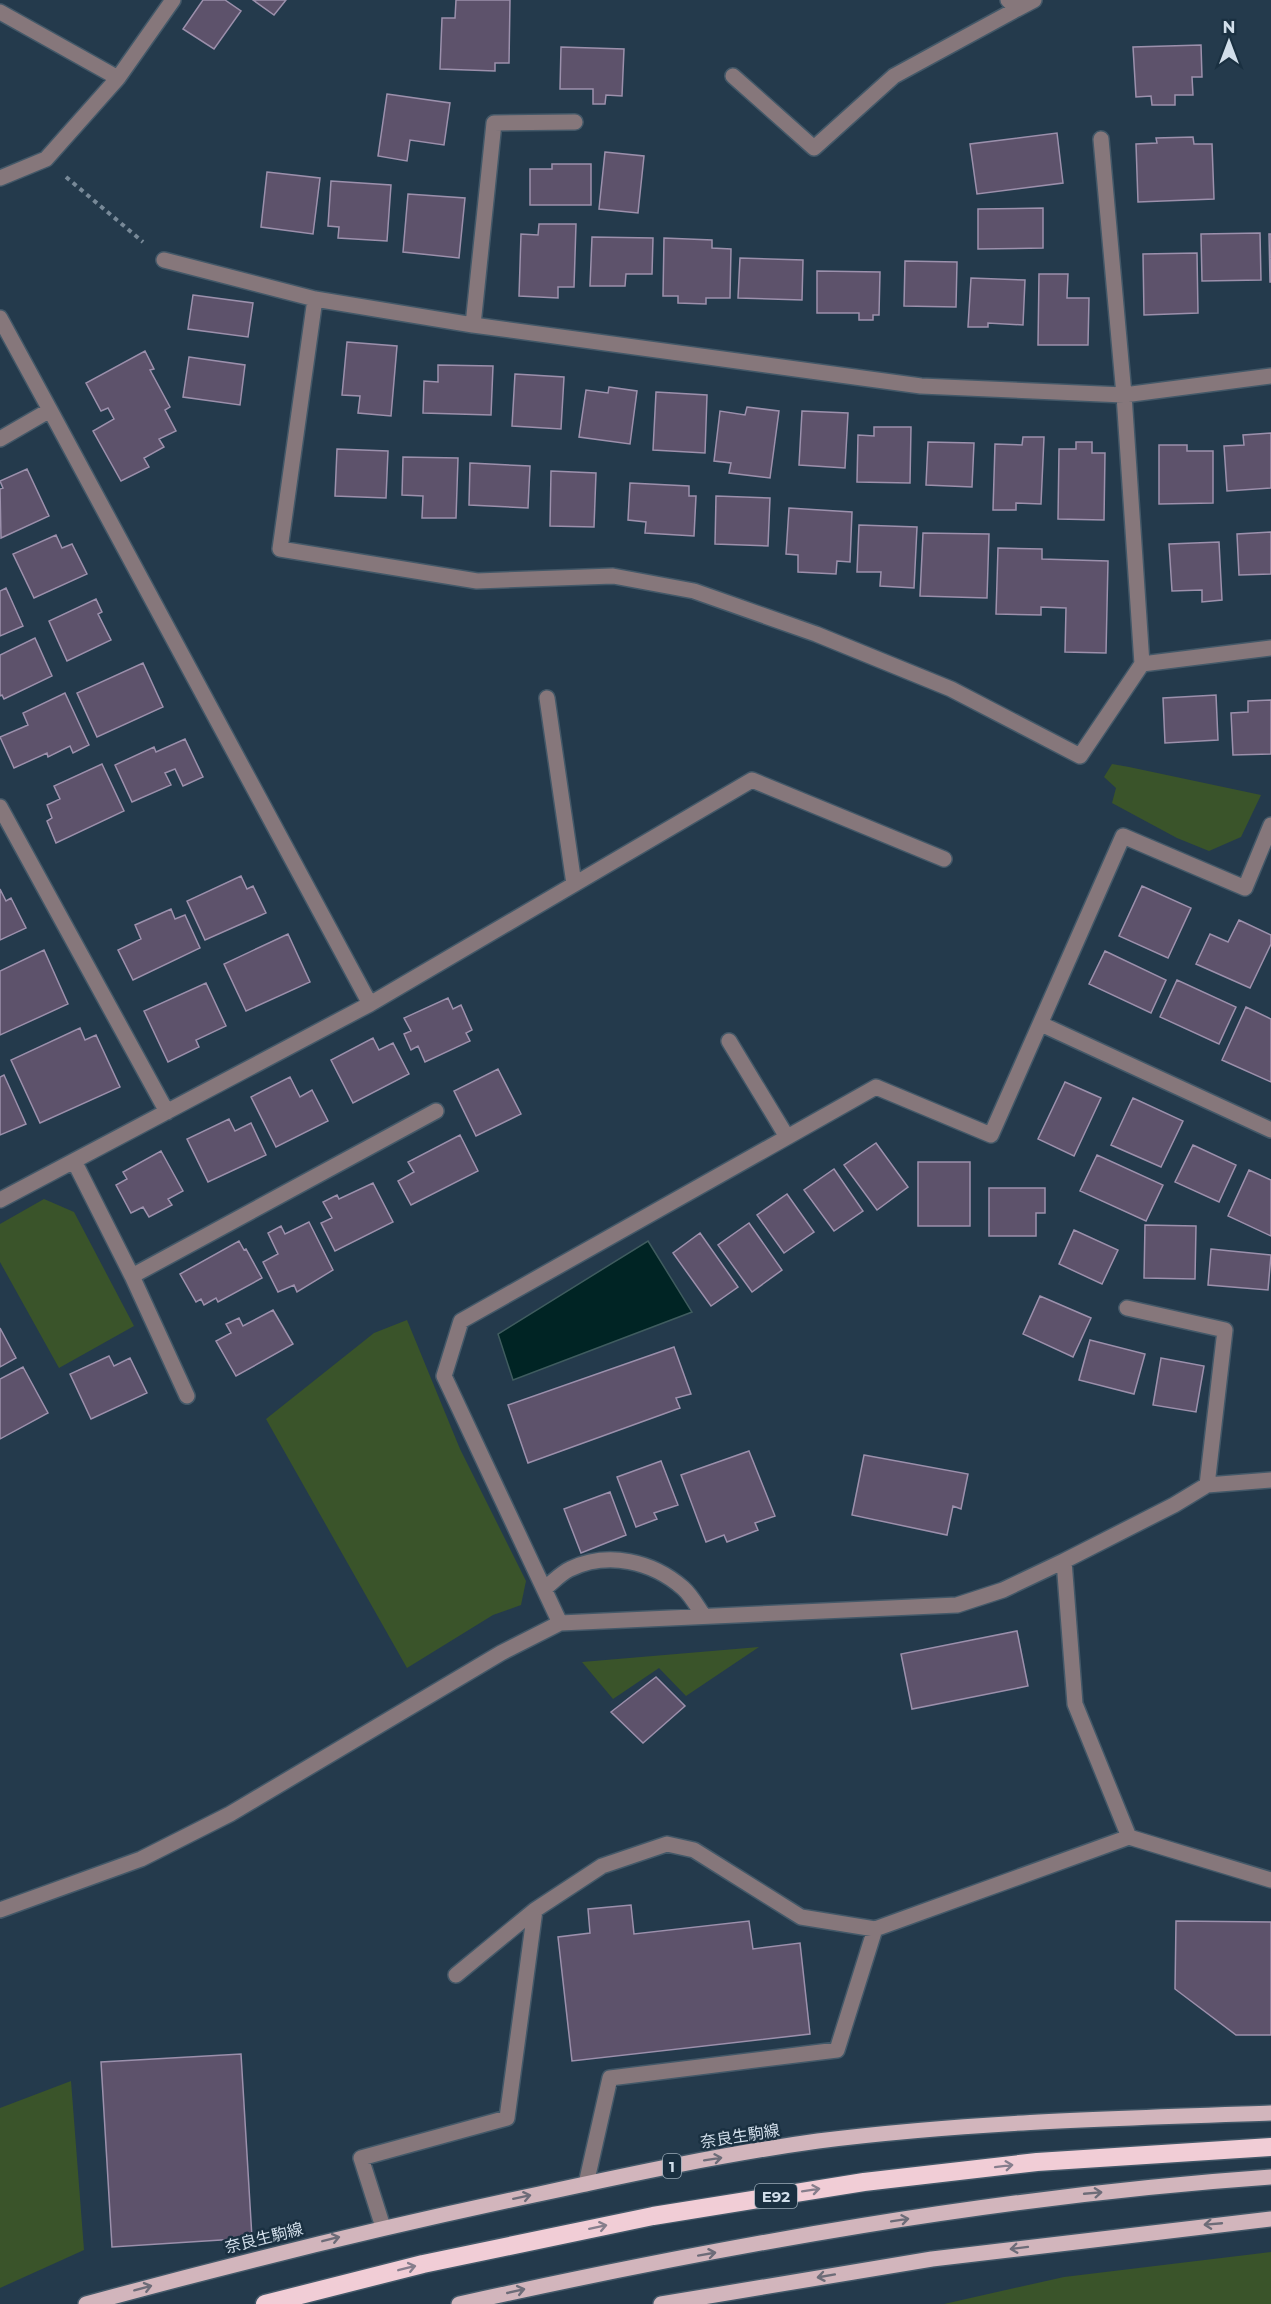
<svg xmlns="http://www.w3.org/2000/svg" width="1271" height="2304" viewBox="0 0 1271 2304" font-family="Montserrat,'Noto Sans JP',sans-serif">
  <style>
    .green { fill: #3a542a }
    .water { fill: #002424; stroke: #3f5c5f; stroke-width: 1.5 }
    .building { fill: #5d526b; stroke: #9c90ac; stroke-width: 1.5 }
    .lines { fill: none; stroke-linecap: round; stroke-linejoin: round }
    .minor-casing { stroke: #435868; stroke-width: 18 }
    .major-casing { stroke: #435868; stroke-width: 18 }
    .highway-casing { stroke: #435868; stroke-width: 21 }
    .path { stroke: #788998; stroke-width: 4; stroke-dasharray: 4.5 4.5; stroke-linecap: butt }
    .minor { stroke: #86777b; stroke-width: 15 }
    .major { stroke: #d2b5bc; stroke-width: 15 }
    .highway { stroke: #f1cdd6; stroke-width: 18 }
    .oneway { stroke: #6d6c78 }
    .oneway2 { stroke: #867e8c }
    .labels { text-anchor: middle; dominant-baseline: central; stroke-width: 5; stroke-linejoin: round; paint-order: stroke }
    .shield { fill: #1a3041; stroke: #9aaab7; stroke-width: 1.5 }
    .shield-label { font-size: 15px; font-weight: bold; fill: #d1deea }
    .street-label { font-size: 16px; fill: #d1deea; stroke: #1a3041 }
  </style>
  <rect width="100%" height="100%" fill="#243a4c"/>
  <path class="green" d="M1112,764l17,3 132,28 -20,42 -32,14 -32,-13 -65,-35 4,-15 -12,-11z
    M44,1199l30,13 60,114 -75,42 -59,-106v-38z
    M407,1320l53,129 66,132 -5,24 -28,10 -86,53 -141,-249 108,-86z
    M759,1647l-73,49 -27,-28 -46,31 -31,-37z
    M71,2081l13,169 -84,38v-180z
    M1271,2252v52h-327l120,-27z"/>
  <path class="water" d="M648,1241l44,71 -179,68 -15,-46z"/>
  <path class="building" d="M203,0h22l16,11 -27,38 -31,-20z
    M253,0h33l-12,15z
    M456,0h54l-1,63h-14v8l-55,-2 2,-51h13z
    M1201,45l1,32h-10l1,18h-18v10h-23l-1,-9 -15,1 -3,-50z
    M561,47l63,2 -2,47 -16,-1 -1,9h-12v-15h-33z
    M387,94l63,9 -6,42 -34,-5 -3,21 -29,-5z
    M1057,133l6,50 -86,11 -7,-50z
    M1193,137l1,7h18l2,55 -76,3 -2,-58 21,-1 -1,-5z
    M605,152l39,4 -6,57 -39,-4z
    M552,164h39v41h-61v-36h22z
    M267,172l53,6 -7,56 -52,-7z
    M331,181l60,4 -4,56 -49,-3 1,-11 -11,-1z
    M408,194l57,4 -6,60 -56,-6z
    M1043,208v40l-65,1v-40z
    M539,224h37l-2,63h-16v11l-39,-2 2,-62 17,1z
    M1260,233l1,47 -59,1 -1,-47z
    M1269,234h2v48h-1z
    M592,237l61,1 -1,36h-26l-1,12h-35z
    M664,238l48,2v8l19,1 -1,49h-24v6l-28,-1v-7h-15z
    M1197,253l1,60 -54,2 -1,-61z
    M740,258l63,2 -1,40 -64,-2z
    M905,261l52,1 -1,45 -52,-1z
    M817,271l63,1 -1,43h-6v5h-14v-7h-42z
    M1039,274h29l-1,24h22l-1,47h-50z
    M971,278l54,2 -2,45 -35,-2v4h-20z
    M193,295l60,8 -5,34 -60,-8z
    M347,342l50,4 -6,70 -33,-3 2,-17 -18,-1z
    M145,351l9,18 -4,1 20,37 -5,3 11,21 -17,8 5,8 -20,11 5,9 -28,14 -28,-50 21,-12 -6,-11 -7,3 -15,-28z
    M189,357l56,8 -5,40 -57,-8z
    M438,365l55,1 -2,49 -68,-2 1,-32 14,1z
    M515,374l49,3 -3,52 -49,-3z
    M609,387l28,4 -7,53 -51,-7 7,-47 22,3z
    M656,392l51,3 -2,58 -52,-3z
    M747,407l32,4 -9,67 -41,-5 2,-10 -17,-2 6,-50 25,4z
    M802,411l46,2 -3,55 -46,-3z
    M874,427h37l-1,56 -53,-1 1,-47 16,1z
    M1271,433v55l-44,3 -3,-45 20,-1 -1,-10z
    M1023,437h21l-3,67 -25,-1v7h-23l2,-66 27,1z
    M928,442l46,1 -2,44 -46,-2z
    M1076,442h16v11h13l-1,67 -46,-1 1,-70h17z
    M1159,445h28v6h26v52l-54,1z
    M337,449l51,2 -2,47 -51,-2z
    M403,457l55,1 -2,60h-34l1,-22 -21,-1z
    M470,463l60,3 -2,42 -59,-3z
    M27,469l22,47 -48,22 -1,-49 3,-1 -3,-7z
    M551,471l45,2 -2,54 -44,-1z
    M630,483l59,3v10h7l-2,40 -49,-3 1,-11 -18,-2z
    M716,496l54,2 -2,48 -53,-2z
    M789,508l63,4 -2,50 -13,-1 -1,13 -38,-2v-17l-12,-1z
    M859,525l58,2 -3,61 -34,-2 1,-14h-24z
    M1271,532v42l-32,1 -2,-41z
    M923,533l66,1 -2,64 -67,-2z
    M56,535l6,13 10,-4 15,30 -53,24 -21,-44z
    M1219,542l3,58 -20,2v-12l-30,1 -3,-47z
    M998,548l44,1v10l66,2 -2,92 -41,-1 1,-44 -25,-1v8l-45,-1z
    M6,588l17,38 -23,10v-45z
    M96,599l6,13 -4,2 13,26 -44,21 -18,-40z
    M35,638l17,38 -48,23 -2,-4 -2,1v-41z
    M143,663l20,44 -66,30 -20,-44z
    M65,693l24,52 -16,8 -3,-7 -22,11 -1,-4 -33,15 -14,-31 28,-12 -5,-12z
    M1216,695l2,45 -53,3 -2,-45z
    M1271,700v54l-38,1 -2,-42 17,-1v-11z
    M185,739l18,38 -20,9 -8,-17 -10,4 6,12 -39,17 -17,-37 39,-18 2,5z
    M102,764l22,47 -68,32 -9,-22 5,-3 -5,-13 13,-6 -6,-13z
    M241,876l6,13 6,-3 13,27 -61,27 -18,-39z
    M1142,886l49,22 -23,50 -49,-22z
    M0,889l6,12 5,-3 15,30 -26,12z
    M171,909l4,10 10,-4 15,33 -67,32 -15,-30 23,-11 -6,-14z
    M1239,920l32,15v9l-21,44 -54,-24 14,-30 18,8z
    M288,934l22,48 -64,29 -22,-47z
    M44,950l24,54 -68,31v-64z
    M1105,951l61,29 -15,33 -62,-29z
    M1177,980l59,27 -17,37 -59,-27z
    M206,983l20,43 -30,14 3,7 -31,15 -24,-51z
    M448,998l5,11 8,-4 11,25 -6,3 4,8 -45,21 -7,-16 -7,4 -7,-16 7,-3 -7,-13z
    M1246,1007l25,12v63l-49,-22z
    M80,1028l5,12 11,-5 24,52 -80,36 -29,-63z
    M373,1038l6,12 14,-7 16,31 -56,29 -22,-43z
    M498,1069l23,45 -45,22 -22,-45z
    M4,1075l22,49 -26,11v-58z
    M290,1077l10,20 12,-7 16,31 -52,26 -25,-50z
    M1065,1082l36,16 -27,58 -36,-17z
    M1133,1098l50,23 -22,46 -50,-22z
    M229,1119l6,12 16,-8 15,32 -58,27 -21,-43z
    M460,1135l18,36 -67,34 -13,-24 16,-9 -6,-10z
    M876,1143l32,44 -31,23 -33,-45z
    M1193,1145l43,20 -17,37 -44,-20z
    M161,1151l22,40 -15,8 4,6 -23,12 -6,-10 -12,6 -15,-28 11,-6 -4,-7z
    M1097,1155l66,30 -17,36 -66,-30z
    M918,1162h52v64h-52z
    M834,1169l29,42 -29,20 -30,-41z
    M1249,1170l22,10v56l-43,-20z
    M373,1183l20,39 -58,29 -14,-28 11,-5 -9,-16 14,-7 2,4z
    M989,1188h56v25h-9v23h-47z
    M787,1194l27,38 -30,21 -27,-38z
    M309,1222l24,48 -36,22 -3,-7 -16,7 -15,-30 15,-8 -10,-21 13,-7 4,8z
    M749,1223l33,47 -30,22 -34,-47z
    M1145,1225l51,1 -1,53 -51,-1z
    M1074,1230l44,20 -16,34 -43,-20z
    M700,1233l38,54 -27,19 -38,-53z
    M239,1241l5,9 2,-1 16,29 -44,24 -2,-4 -12,7 -3,-6 -5,3 -16,-28z
    M1211,1249l60,6 -3,35 -60,-5z
    M1040,1296l51,22 -18,39 -50,-23z
    M273,1310l20,34 -57,32 -20,-35 15,-8 -5,-9 13,-6 4,8z
    M0,1328l16,30 -16,9z
    M1090,1340l55,14 -11,40 -55,-14z
    M674,1347l17,47 -15,4 4,10 -152,55 -20,-58z
    M109,1356l5,10 16,-8 17,35 -56,26 -21,-45z
    M1161,1358l43,8 -8,46 -43,-7z
    M23,1367l25,46 -48,26v-60z
    M749,1451l26,65 -20,7 3,7 -31,12 -3,-7 -18,7 -25,-67z
    M864,1455l104,19 -7,35 -8,-3 -6,29 -95,-20z
    M661,1461l17,44 -24,8 3,6 -21,8 -19,-50z
    M610,1492l16,43 -45,18 -17,-44z
    M1017,1631l11,55 -116,23 -11,-55z
    M656,1677l29,29 -42,37 -32,-31z
    M631,1905l3,29 115,-13 4,28 47,-6 10,91 -238,27 -14,-124 32,-4 -2,-24z
    M1176,1921l95,1v113h-35l-61,-46z
    M241,2054l11,184 -140,9 -11,-185z"/>
  <g class="lines">
    <g class="minor-casing">
      <path id="minor" d="M1008,0l9,9 17,-9
        M0,12l118,66
        M733,76l81,72 80,-72 123,-67
        M575,122l-81,1 -21,202 448,61 203,9 147,-19
        M0,178l46,-19 72,-81 55,-78
        M164,260l151,39 158,26
        M315,299l-35,250 197,32 136,-5 81,15 122,43 135,55 129,67 62,-92 -18,-269 -23,-256
        M0,318l50,92
        M0,439l50,-29 320,594
        M1142,664l129,-16
        M547,698l27,186
        M0,807l167,305
        M1041,1024l230,106
        M729,1041l58,96
        M74,1161l58,115 55,120
        M0,1200l370,-196 382,-224 192,79
        M132,1276l304,-165
        M1127,1308l98,22 -18,155
        M1064,1561l11,143 54,133
        M544,1589c8,-6 17,-16 26,-20 38,-18 82,-8 113,19 8,7 14,18 20,27
        M560,1623l-116,-247 17,-55 415,-234 115,48 132,-299 122,52 26,-63
        M0,1910l141,-51 89,-45 271,-161 59,-30 397,-18 46,-15 61,-29 110,-56 33,-20 64,-5
        M456,1975l79,-65 67,-44 65,-22 27,6 107,67 74,12 254,-92 142,43
        M586,2184l24,-106 227,-28 38,-121
        M383,2227l-22,-69 146,-40 28,-208"/>
    </g>
    <g class="major-casing">
      <path id="major" d="M86,2304c150,-41 301,-78 453,-110 92,-20 185,-40 279,-53 151,-19 302,-23 453,-28
        M459,2304c267,-59 539,-108 812,-127
        M661,2304l271,-45 339,-40"/>
    </g>
    <g class="highway-casing">
      <path id="highway" d="M265,2304l158,-40 230,-48 211,-34 173,-20 234,-15"/>
    </g>
    <path class="path" d="M66,177l77,65"/>
    <use href="#minor" class="minor"/>
    <use href="#major" class="major"/>
    <use href="#highway" class="highway"/>
  </g>
  <defs><path id="oneway-shaft" d="M-6 0H5M1.5-3L5.5 0L1.5 3" fill="none" stroke-width="1.6" stroke-linecap="round" stroke-linejoin="round" transform="scale(1.5)"/></defs>
  <g class="oneway">
    <use href="#oneway-shaft" transform="translate(713 2159) rotate(-9)"/>
    <use href="#oneway-shaft" transform="translate(1093 2193) rotate(-5)"/>
    <use href="#oneway-shaft" transform="translate(522 2197) rotate(-12)"/>
    <use href="#oneway-shaft" transform="translate(900 2220) rotate(-9)"/>
    <use href="#oneway-shaft" transform="translate(1213 2224) rotate(175)"/>
    <use href="#oneway-shaft" transform="translate(331 2239) rotate(-14)"/>
    <use href="#oneway-shaft" transform="translate(1019 2248) rotate(173)"/>
    <use href="#oneway-shaft" transform="translate(707 2254) rotate(-10)"/>
    <use href="#oneway-shaft" transform="translate(826 2276) rotate(170)"/>
    <use href="#oneway-shaft" transform="translate(143 2288) rotate(-15)"/>
    <use href="#oneway-shaft" transform="translate(516 2291) rotate(-13)"/>
  </g>
  <g class="oneway2">
    <use href="#oneway-shaft" transform="translate(1004 2166) rotate(-7)"/>
    <use href="#oneway-shaft" transform="translate(811 2190) rotate(-9)"/>
    <use href="#oneway-shaft" transform="translate(598 2227) rotate(-12)"/>
    <use href="#oneway-shaft" transform="translate(407 2268) rotate(-14)"/>
  </g>
  <g class="labels">
    <g class="shield">
      <rect x="663" y="2154" width="18" height="24" rx="4.5"/>
      <rect x="755" y="2184" width="42" height="24" rx="4.5"/>
    </g>
    <g class="shield-label">
      <text x="672" y="2166">1</text>
      <text x="776" y="2196">E92</text>
    </g>
    <g class="street-label">
      <text transform="translate(740 2136) rotate(-9)">奈良生駒線</text>
      <text transform="translate(264 2238) rotate(-14)">奈良生駒線</text>
    </g>
  </g>
  <g transform="translate(1229 42)" stroke="#1a3041" stroke-width="4.5" paint-order="stroke">
  <path d="M0-4.5L10 22L0 15L-10 22Z" fill="#d1deea"/>
  <text y="-9" font-size="16" font-weight="bold" text-anchor="middle" fill="#d1deea">N</text>
  </g>
</svg>
